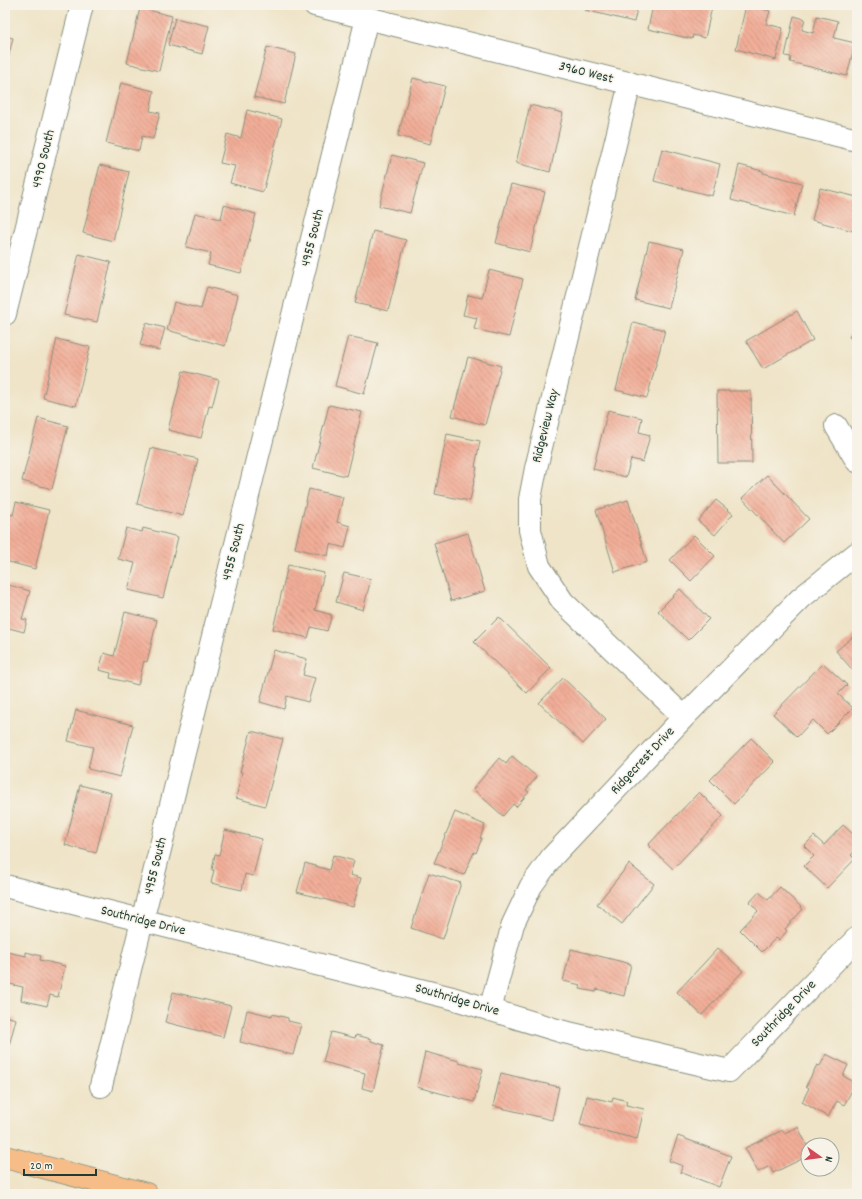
<svg xmlns="http://www.w3.org/2000/svg" width="862" height="1199" viewBox="0 0 862 1199" font-family="Dekko,sans-serif">
  <style>
    .building { fill: url(#building-back-hatch) }
    .lines { fill: none; stroke-linecap: round; stroke-linejoin: round }
    .minor-casing { stroke: #87907e; stroke-width: 24 }
    .motorway-casing { stroke: #87907e; stroke-width: 24 }
    .minor { stroke: #fff; stroke-width: 22 }
    .motorway { stroke: #f7bd88; stroke-width: 22 }
    .labels { text-anchor: middle; dominant-baseline: central; stroke-width: 3; stroke-linejoin: round; paint-order: stroke }
    .street-label { font-size: 14px; fill: #1f3d34; stroke: #f7f3e8 }
  </style>
  <defs>
    <pattern id="building-back-hatch" width="6" height="6" patternUnits="userSpaceOnUse"><rect width="6" height="6" fill="#f2ae98"/><path d="M-1 5l2 2M0 0l6 6M5-1l2 2" fill="none" stroke="#c38f7d"/></pattern>
  </defs>
  <rect width="100%" height="100%" fill="#f7f3e8"/>
  <filter id="ink" filterUnits="userSpaceOnUse"><feTurbulence type="fractalNoise" baseFrequency=".025" numOctaves="2"/><feDisplacementMap in="SourceGraphic" scale="8" xChannelSelector="R" yChannelSelector="G"/><feConvolveMatrix kernelMatrix="1 2 1 2 8 2 1 2 1" color-interpolation-filters="sRGB"/></filter>
  <filter id="wash" filterUnits="userSpaceOnUse"><feTurbulence type="fractalNoise" baseFrequency=".012" numOctaves="4" result="noise"/><feDisplacementMap in="SourceGraphic" scale="16" xChannelSelector="R" yChannelSelector="G"/><feGaussianBlur stdDeviation="0.9" result="paint"/><feColorMatrix in="noise" values="0 0 0 0 0 0 0 0 0 0 0 0 0 0 0 0 0 1.4 0 .05"/><feComposite in="paint" operator="in"/></filter>
  <g filter="url(#wash)">
    <rect width="100%" height="100%" fill="#efe4c8"/>
    <g id="blocks">
      <path class="building" d="M586,5h52l-4,17 -49,-12z
        M653,5h49l10,2 -7,31 -12,-3 -1,4 -44,-10z
        M746,5l24,6 -4,13 17,4 -7,32 -40,-11z
        M140,8l32,8 -13,55 -32,-8z
        M794,16l11,3 -3,11 11,3 4,-17 21,5 -4,17 21,5 -8,33 -57,-14 1,-5 -6,-1z
        M175,18l34,8 -7,28 -34,-9z
        M5,36l8,2 -7,29h-1z
        M267,47l29,7 -12,50 -30,-7z
        M413,78l32,8 -15,58 -32,-8z
        M121,83l33,8 -4,20 10,2 -7,26 -11,-3 -3,15 -33,-8z
        M530,105l33,8 -13,59 -34,-9z
        M247,110l35,9 -19,73 -33,-9 5,-17 -15,-3 7,-29 14,4z
        M662,149l58,15 -8,32 -58,-15z
        M392,155l31,8 -13,50 -31,-7z
        M100,165l29,7 -16,69 -30,-8z
        M739,165l24,6v2l39,10 -8,33 -63,-16z
        M511,184l34,8 -15,60 -34,-9z
        M820,188l37,9v35l-45,-12z
        M224,205l32,9 -15,59 -33,-8 3,-12 -25,-6 9,-34 26,6z
        M373,231l33,9 -18,71 -33,-8z
        M649,241l35,8 -15,59 -34,-8z
        M79,254l32,8 -14,60 -33,-7z
        M489,270l34,9 -14,58 -35,-8 3,-11 -14,-3 5,-20 14,3z
        M207,287l31,8 -13,51 -58,-16 7,-28 27,7z
        M797,311l16,29 -50,29 -17,-28z
        M633,322l32,8 -18,68 -31,-8z
        M146,323l19,5 -6,22 -19,-5z
        M857,323v19l-8,-5z
        M348,336l30,7 -14,51 -29,-8z
        M57,339l33,8 -14,59 -33,-8z
        M468,357l33,9 -16,59 -33,-9z
        M183,371l36,9 -7,27 -3,-1 -8,32 -33,-8z
        M717,391h34l1,72h-34z
        M329,405l33,7 -16,64 -33,-8z
        M608,410l34,8 -3,14 11,3 -7,27 -12,-3 -5,18 -33,-8z
        M38,418l30,8 -16,63 -30,-8z
        M447,434l33,7 -5,26h2l-7,34 -35,-7z
        M151,448l47,11 -15,57 -46,-12z
        M767,475l42,44 -25,24 -42,-45z
        M309,489l34,8 -6,25 13,4 -5,22 -15,-4 -2,12 -33,-8z
        M628,500l19,62 -32,10 -19,-62z
        M716,500l17,14 -18,21 -17,-14z
        M16,502l33,8 -14,59 -30,-8v-10l3,-12h-3v-23l1,-3 7,2z
        M126,528l16,4 1,-4 35,9 -15,61 -35,-8 7,-27 -17,-4z
        M468,533l17,58 -34,10 -17,-58z
        M694,535l21,21 -24,25 -21,-21z
        M288,565l36,8 -9,37 17,5 -5,16 -16,-4 -3,11 -35,-9z
        M344,573l27,6 -8,31 -27,-8z
        M5,584l25,7 -8,28 5,1 -3,12 -19,-5z
        M680,589l29,30 -21,21 -30,-29z
        M125,612l32,8 -10,42 -3,-1 -6,24 -28,-7 1,-5 -12,-3 5,-17 10,3z
        M499,617l52,51 -24,25 -53,-51z
        M857,633v42l-21,-24z
        M274,650l33,9 -4,16 12,3 -7,24 -21,-6 -3,13 -24,-7z
        M823,663l24,22 -9,9 15,14 -26,26 -14,-14 -16,17 -24,-23z
        M563,678l43,41 -23,25 -44,-41z
        M76,710l57,15 -13,52 -32,-8 5,-22 -25,-6z
        M251,731l32,8 -18,67 -29,-8 6,-26h-2z
        M751,738l24,24 -41,42 -24,-24z
        M512,756l25,21 -11,13 3,2 -13,15 -3,-3 -10,12 -30,-27 26,-31 7,6z
        M80,785l31,8 -15,60 -31,-8z
        M699,792l24,24 -50,53 -25,-24z
        M455,812l30,13 -5,13h2l-6,15 -2,-1 -10,23 -30,-12z
        M843,825l14,13v11l-6,6 4,4 -28,29 -23,-22 10,-10 -10,-10 10,-10 10,9z
        M225,830l37,9 -9,37 -8,-2 -3,16 -31,-7 3,-13h-2l3,-16 4,1z
        M333,855l21,6 -4,14 11,3 -8,29 -56,-15 8,-29 24,7z
        M629,864l25,20 -32,40 -25,-20z
        M429,873l32,10 -18,56 -32,-11z
        M780,887l23,22 -18,20 2,2 -8,9 -3,-2 -14,14 -22,-22 18,-19 -8,-9 9,-10 9,8z
        M718,948l25,23 -41,44 -25,-23z
        M571,949l60,15 -7,32 -27,-7 -1,3 -16,-3 1,-4 -18,-4z
        M7,952l19,4v-4l15,4 -1,4 25,6 -7,31 -8,-2 -3,11 -26,-6 2,-13 -18,-4v-23z
        M173,992l58,14 -8,31 -58,-15z
        M247,1010l25,6v-2l16,4v3l13,3 -8,31 -53,-13z
        M5,1016l11,3 -10,38h-1z
        M331,1032l24,6 1,-3 15,4v2l13,4 -11,46 -11,-3 3,-15 -42,-11z
        M425,1052l34,9v2l24,6 -9,33 -57,-15z
        M826,1054l22,11 -5,11 13,7 -12,22 -7,-4 -9,16 -26,-15 7,-14 -3,-2 11,-21 3,1z
        M501,1073l58,14 -7,33 -59,-14z
        M587,1096l25,6 1,-5 14,4 -1,4 18,4 -7,30 -57,-14z
        M798,1127l10,21v8l-35,17 -3,-7 -12,6 -13,-24 38,-18 1,3z
        M678,1136l53,20 -12,31 -39,-15 3,-6 -14,-5z"/>
    </g>
  </g>
  <g filter="url(#ink)">
    <use href="#blocks" fill-opacity="0" stroke="#87907e" stroke-width="1"/>
    <g class="lines">
      <g class="minor-casing">
        <path id="minor" d="M315,5l542,135
          M630,83l-94,385 -6,31v31l9,36 24,36 121,115
          M5,314l77,-309
          M836,426l21,35
          M5,886l447,112 108,33 169,40 128,-133
          M490,1010l23,-86 18,-38 21,-29 132,-140 117,-119 56,-45
          M101,1086l266,-1068"/>
      </g>
      <g class="motorway-casing">
        <path id="motorway" d="M5,1157l141,37"/>
      </g>
      <use href="#minor" class="minor"/>
      <use href="#motorway" class="motorway"/>
    </g>
  </g>
  <g class="labels">
    <g class="street-label">
      <text transform="translate(586 73) rotate(14)">3960 West</text>
      <text transform="translate(44 159) rotate(-76)">4990 South</text>
      <text transform="translate(313 238) rotate(-76)">4955 South</text>
      <text transform="translate(546 426) rotate(-76)">Ridgeview Way</text>
      <text transform="translate(234 552) rotate(-76)">4955 South</text>
      <text transform="translate(643 761) rotate(-47)">Ridgecrest Drive</text>
      <text transform="translate(156 866) rotate(-76)">4955 South</text>
      <text transform="translate(143 921) rotate(14)">Southridge Drive</text>
      <text transform="translate(457 1000) rotate(16)">Southridge Drive</text>
      <text transform="translate(784 1014) rotate(-46)">Southridge Drive</text>
    </g>
  </g>
  <rect width="862" height="1199" fill="none" stroke="#f7f3e8" stroke-width="20"/>
  <g transform="translate(820 1157) rotate(104)"><circle r="19" fill="#f7f3e8" stroke="#a1aaa0"/>
  <path d="M0-3L7 15L0 10L-7 15Z" fill="#d1495b"/>
  <text y="-6" font-size="11" font-weight="bold" text-anchor="middle" fill="#1f3d34">N</text>
  </g>
  <path d="M24 1169v6h72v-6" fill="none" stroke="#1f3d34" stroke-width="2"/>
  <text x="30" y="1169" font-size="12" fill="#1f3d34" stroke="#f7f3e8" stroke-width="3" paint-order="stroke">20 m</text>
</svg>
